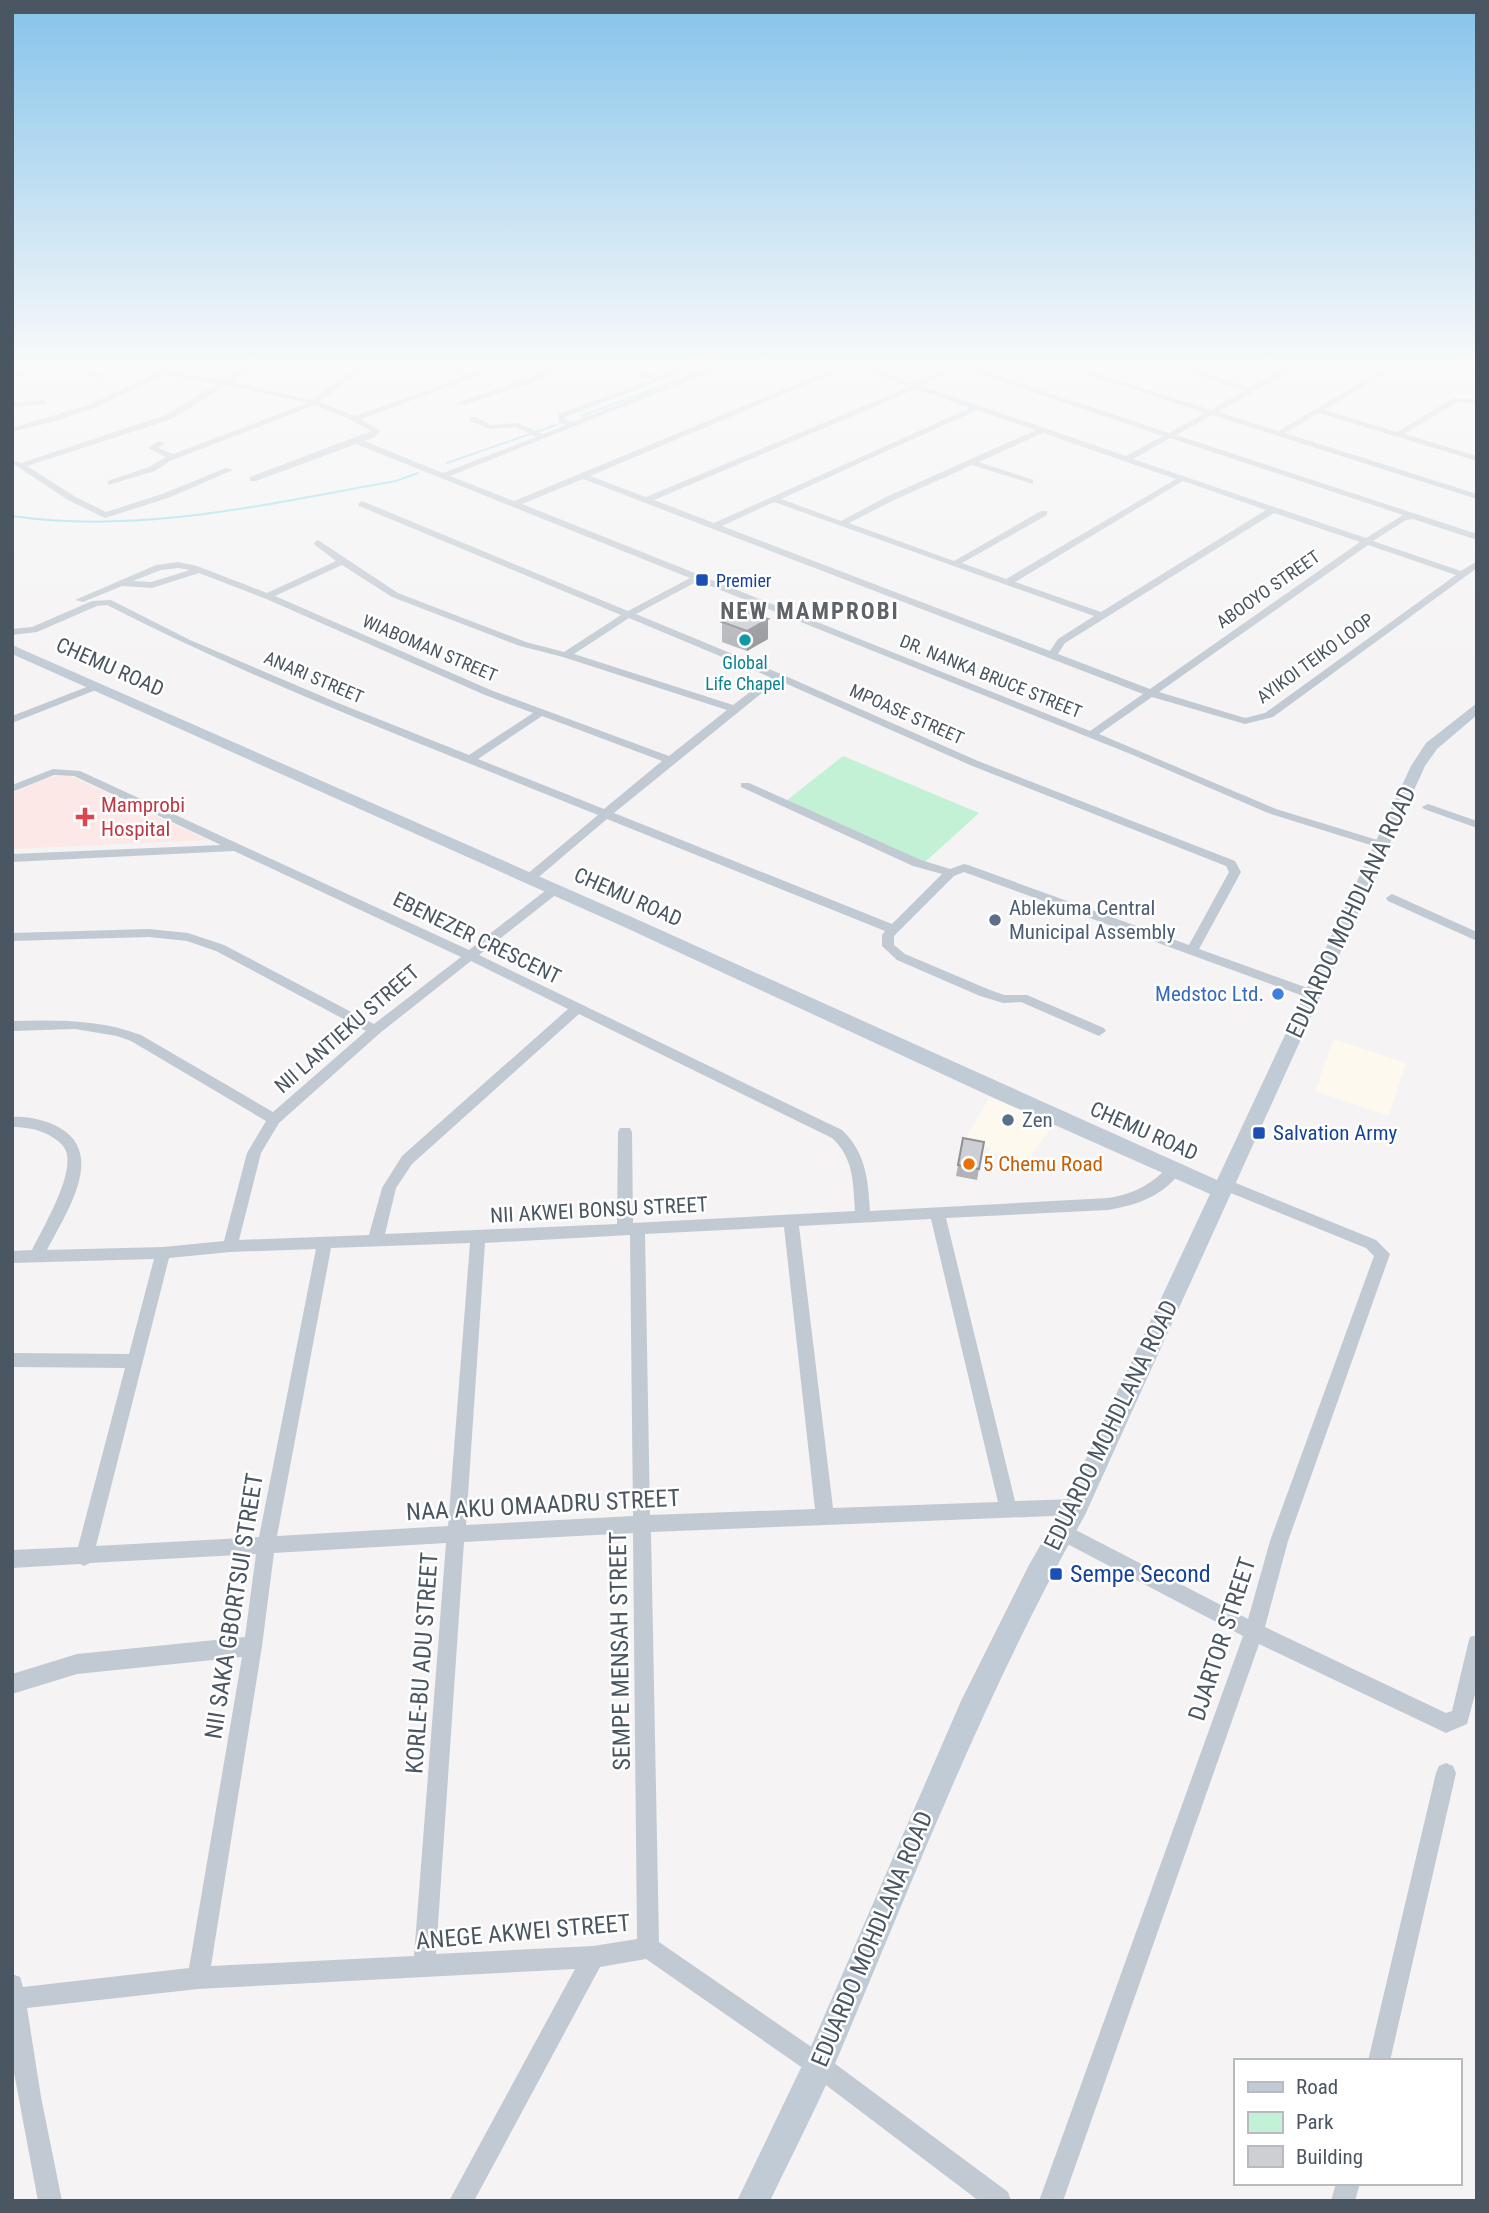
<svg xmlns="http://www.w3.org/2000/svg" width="1489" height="2213" viewBox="0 0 1489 2213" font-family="'Roboto Condensed',sans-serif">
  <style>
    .commercial { fill: #fdf9ef }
    .medical { fill: #fce8e6 }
    .green { fill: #c3f1d5 }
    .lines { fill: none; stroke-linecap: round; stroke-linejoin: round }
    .stream { stroke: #90daee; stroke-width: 2 }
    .street { fill: #c1cad2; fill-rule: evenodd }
    .secondary { fill: #c1cbd6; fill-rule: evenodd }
    .wall { fill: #b0b2b7 }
    .shaded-wall { fill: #909195 }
    .building { fill: #cdcfd5; stroke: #909195; stroke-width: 2 }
    .transit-dot { fill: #1a4fb4; stroke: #fff; stroke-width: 2.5 }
    .culture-dot { fill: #0f9aa8; stroke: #fff; stroke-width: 2.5 }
    .health-dot { fill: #e0444e; stroke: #fff; stroke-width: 2.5 }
    .service-dot { fill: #5c6f8a; stroke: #fff; stroke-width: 2.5 }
    .shop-dot { fill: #3f7fe0; stroke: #fff; stroke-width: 2.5 }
    .food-dot { fill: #e8710a; stroke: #fff; stroke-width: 2.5 }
    .labels { text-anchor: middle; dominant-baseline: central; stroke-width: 5; stroke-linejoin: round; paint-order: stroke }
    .far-transit-label { font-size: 18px; fill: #164399; stroke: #fff; text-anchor: start }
    .far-street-label { font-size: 18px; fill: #4a5661; stroke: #fff }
    .far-culture-label { font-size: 18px; fill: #0d838f; stroke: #fff }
    .street-label { font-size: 21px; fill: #4a5661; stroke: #fff }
    .health-label { font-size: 21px; fill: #be3a42; stroke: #fff; text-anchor: start }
    .service-label { font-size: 21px; fill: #4e5e75; stroke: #fff; text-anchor: start }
    .shop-label { font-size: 21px; fill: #366cbe; stroke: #fff; text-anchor: end }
    .transit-label { font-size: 21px; fill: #164399; stroke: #fff; text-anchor: start }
    .food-label { font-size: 21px; fill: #c56008; stroke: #fff; text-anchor: start }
    .far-district-label { font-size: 23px; font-weight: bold; letter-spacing: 2px; fill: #5f6368; stroke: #fff }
    .near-street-label { font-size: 24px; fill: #4a5661; stroke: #fff }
    .near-transit-label { font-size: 24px; fill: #164399; stroke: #fff; text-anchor: start }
  </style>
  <rect width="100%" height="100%" fill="#f5f3f3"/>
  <path class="commercial" d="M1334,1039l72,24 -17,53 -74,-25z
    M990,1097l64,27 -26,36 -39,-8 1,-4 -26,-8z"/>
  <path class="medical" d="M68,775l139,65 -195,9v-55l34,-16z"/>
  <path class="green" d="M843,756l136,57 -54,49 -139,-61z"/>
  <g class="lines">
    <path class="stream" d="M582,416l129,-49
      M447,463l109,-38
      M12,516c128,19 258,-13 384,-35l22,-8"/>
    <path class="street" d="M38,367h13l-39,11v-4z
      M71,367h11l22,9 -7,2z
      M168,367l6,2 -4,3 53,8 21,-13h9l-22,15 81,18 46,-33h8l-47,35 36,14 109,-39 -20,-10h10l17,8 20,-8h11l-141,52 19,12 -6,7 -10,3 79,32 93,-36 -20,-10 -26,2 -20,-8v-4h6l15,8 26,-2 26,11 23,-9 -7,-2 -1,-9 94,-34 -27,-13h10l24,10 26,-10h11l-131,50 1,3 7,2 140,-55h10l-273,109 64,25 324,-134h10l-258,109 56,21 263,-110 -53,-20h11l48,17 32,-17h9l-34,19 204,70 37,-20 -204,-69h11l199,66 36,-20 -139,-46h11l134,43 33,-19 -71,-24h11l66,21 38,-21h9l-79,45 60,19 109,-64h9l-72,43 73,22 56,-34 24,2v4l-20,-2 -53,32 73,22v5l-158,-48 -34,20 192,61v5l-265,-84 -36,20 301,99v6l-64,-21 -7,1 -33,21 88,30 16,-10v7l-204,149 -28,7 -93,-27 -53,37 177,75 108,33v4l-4,2 -112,-35 -135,-58 -435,-174 -62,33 145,60 197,87 257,100 6,11 -42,77 117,42 1,3 -6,4 -5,-1 -342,-125 -10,4 -60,60v9l11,9 85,36 14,5h23l77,33 2,3 -7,5 -78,-34 -18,1 -23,-7 -83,-36 -15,-14v-11l3,-4 -278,-112 -73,62h-8v-6l72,-60c-165,-67 -333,-129 -491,-210l-10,1 -60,26 -25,3v-6l20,-2 60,-26 19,-1 79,40 148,63 131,52 64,-42 -48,-18 -221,-97 -65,-25 -47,15 -30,-2 -39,16 -8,-2 81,-35 22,-3 19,4 70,27 69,-32 -21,-16 -1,-2 4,-3 80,53 128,49 38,10 57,-37 -262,-109 -1,-2 4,-3 266,110 62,-33 -334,-134 -100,37h-6v-4l121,-46 -22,-12 -34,-14 -145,56 -15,10 -47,14v-4l41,-14 17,-10 -18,-9 10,-7 7,2 -7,5 15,6 135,-51 -82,-18 -54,34 -145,47 47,30 32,16 56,-18 64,-26 7,2 -65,28 -63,20 -37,-18 -56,-37 4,-2 5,2 145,-48 51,-31 -53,-9 -68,32 -40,14 -44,11v-4l79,-24zM916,389l54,19 -256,115 -60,-23zM977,410l59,20 -150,67 -45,24 -60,-22zM1043,433l133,46 -170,100 -44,-16 85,-48v-4h-6l-87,50 -105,-38 43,-22 80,-36 61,19v-4l-54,-18zM1170,438l233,77 -37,23 -233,-79zM583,479l560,215 -53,37 -568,-227zM1183,481l83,29 -165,102 -86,-30zM774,502l320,114 -36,23 -8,12 -328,-125zM1274,513l86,29 -210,147 -92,-35 7,-11zM1368,545l88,30 -191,138 -20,5 -86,-26zM342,565l50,32 128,49 43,11 164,53 -58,46 -176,-65 -218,-95zM178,568l12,2 -39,12 -18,-1 28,-11zM629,618l141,59 -37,28 -159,-51zM778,680l192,85 256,101 3,6 -40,73 -221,-80 -4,-1 -14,5 -29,-9 -172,-77h-8v4l172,79 29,8 -50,50 -278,-111zM542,716l120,45 -58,48 -126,-50z
      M553,367h10l-28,15 -72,23 -7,-2 73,-25z
      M1457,367l20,3v4l-20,-5z
      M43,400l4,2 -1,2 -34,3v-4z
      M97,683l5,3 -1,2 -89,35v-7z
      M53,769l27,2 389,179 81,-63h8l2,3 -2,3 -79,62 363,175c24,23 26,49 28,81l238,-13c27,-4 44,-14 63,-34h10l2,4c-17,27 -45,37 -75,42l-162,8 69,283 61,-2 6,2 3,6 -3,6 -6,2 -425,17 8,410 167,115 182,135 3,9h-32l-169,-128 -164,-114 -46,8 -126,234h-25l126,-232 -377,20 -171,19 14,89 21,104h-24l-26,-139v-88l8,3 3,10 166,-19 53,-311 -165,17 -65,20v-20l65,-20 168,-17 11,-83 -166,9 -6,3 -4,-2 -68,4v-18l66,-3 47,-179 -113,-1v-14l117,1 25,-95 -142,4v-12l20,-1c10,-21 45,-78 33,-101 -3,-6 -10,-10 -16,-14 -12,-6 -24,-8 -37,-8v-10c17,-1 33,3 48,11 47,27 4,88 -13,122l116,-3 61,-6 23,-88 19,-32 -135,-80 -14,-5 -42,-7 -63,2v-10c45,-1 86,-2 129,14l132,77 93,-81 -150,-80 -29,-10 -38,-4 -137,4v-8l137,-4 39,4 36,12 150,79 87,-67 -227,-106 -222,11v-8l209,-9 -147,-69 -20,-1 -42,17v-7zM471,961l97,48 -166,147 -20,32 -13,47 -130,5 22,-87 18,-30 101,-90zM579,1014l253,124c22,20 21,45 23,73l-222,12 -1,-91 -2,-4h-10l-2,4 -1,92 -232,10 11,-46 16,-24zM931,1219l67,283 -165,6 -34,-282zM784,1227l31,282 -165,6 -5,-281zM630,1235l3,281 -167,9 19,-282zM470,1243l-22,283 -171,10 54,-288zM316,1249l-57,288 -163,9 73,-288 61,-6zM633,1533l4,406 -44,7 -157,8 28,-412zM446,1543l-32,413 -203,10 51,-320 12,-93z
      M1428,804l49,17v7l-53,-19 -2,-2z
      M1392,894l85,38v9l-89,-40 -2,-3z
      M1226,1179l150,61 14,14 -102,287 -23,86 181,86 6,-2 16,-67 2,-7 7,-2v52l-10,37 -21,9 -187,-89 -196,557h-24l204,-565 -187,-98 -3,-6 3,-6 6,-2 6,2 180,93 22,-78 104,-285 -8,-8 -145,-59 -2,-4 2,-4z
      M1446,1763l7,3 3,7 -66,288h-22l68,-288 3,-7z
      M1336,2183h24l-5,18h-24z"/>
    <path class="secondary" d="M12,645l622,273 583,262 194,-414 15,-23 51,-40v12l-40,34 -12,17 -340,749c-101,179 -173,368 -253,556 -19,44 -41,86 -62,130h-33l72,-150 152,-350 68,-136 38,-66 143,-305 -216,-96 -372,-172 -610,-272z"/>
  </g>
  <path class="wall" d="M722,622l46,17 -21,12 -25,-9z
    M963,1138l21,4 -7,38 -21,-4z"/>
  <path class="shaded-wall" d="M768,619v20l-21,12v-20z"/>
  <path class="building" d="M742,610l26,9 -21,12 -25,-9z
    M963,1138l21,4 -5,27 -21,-4z"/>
  <linearGradient id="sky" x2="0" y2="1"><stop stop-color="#85c3ea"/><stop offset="0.54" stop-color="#fafafa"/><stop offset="1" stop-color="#fafafa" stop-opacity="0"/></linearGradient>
  <rect width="1489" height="677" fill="url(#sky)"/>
  <g class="transit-dot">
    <rect x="695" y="573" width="14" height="14" rx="3.5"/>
    <rect x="1252" y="1126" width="14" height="14" rx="3.5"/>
    <rect x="1049" y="1567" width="14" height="14" rx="3.5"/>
  </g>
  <circle class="culture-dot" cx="745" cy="640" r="7"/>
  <path class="health-dot" d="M81.5 806.5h7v7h7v7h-7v7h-7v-7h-7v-7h7z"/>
  <g class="service-dot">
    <circle cx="995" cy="920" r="7"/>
    <circle cx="1008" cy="1120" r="7"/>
  </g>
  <circle class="shop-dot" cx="1278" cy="994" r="7"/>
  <circle class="food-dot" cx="969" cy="1164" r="7"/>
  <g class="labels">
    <g class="far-transit-label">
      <text x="716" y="580">Premier</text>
    </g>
    <g class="far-street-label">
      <text transform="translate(1268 589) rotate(-35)">ABOOYO STREET</text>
      <text transform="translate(430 648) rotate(23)">WIABOMAN STREET</text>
      <text transform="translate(1315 658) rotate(-36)">AYIKOI TEIKO LOOP</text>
      <text transform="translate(991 676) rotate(22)">DR. NANKA BRUCE STREET</text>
      <text transform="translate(314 677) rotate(23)">ANARI STREET</text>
      <text transform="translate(907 714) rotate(24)">MPOASE STREET</text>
    </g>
    <g class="far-culture-label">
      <text x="745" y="662">Global<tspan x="745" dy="21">Life Chapel</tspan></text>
    </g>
    <g class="street-label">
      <text transform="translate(110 667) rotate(24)">CHEMU ROAD</text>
      <text transform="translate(628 897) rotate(24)">CHEMU ROAD</text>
      <text transform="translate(477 938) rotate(26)">EBENEZER CRESCENT</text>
      <text transform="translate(347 1029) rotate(-41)">NII LANTIEKU STREET</text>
      <text transform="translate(1144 1131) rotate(24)">CHEMU ROAD</text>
      <text transform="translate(599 1210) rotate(-3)">NII AKWEI BONSU STREET</text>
    </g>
    <g class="health-label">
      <text x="101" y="805">Mamprobi<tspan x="101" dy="24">Hospital</tspan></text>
    </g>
    <g class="service-label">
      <text x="1009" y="908">Ablekuma Central<tspan x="1009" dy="24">Municipal Assembly</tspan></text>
      <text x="1022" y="1120">Zen</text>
    </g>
    <g class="shop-label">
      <text x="1264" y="994">Medstoc Ltd.</text>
    </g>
    <g class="transit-label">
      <text x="1273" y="1133">Salvation Army</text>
    </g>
    <g class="food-label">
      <text x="983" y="1164">5 Chemu Road</text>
    </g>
    <g class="far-district-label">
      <text x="810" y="611">NEW MAMPROBI</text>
    </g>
    <g class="near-street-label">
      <text transform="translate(1351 912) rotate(-65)">EDUARDO MOHDLANA ROAD</text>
      <text transform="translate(1111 1425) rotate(-64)">EDUARDO MOHDLANA ROAD</text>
      <text transform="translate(543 1505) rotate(-3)">NAA AKU OMAADRU STREET</text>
      <text transform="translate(234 1606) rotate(-81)">NII SAKA GBORTSUI STREET</text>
      <text transform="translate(1222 1639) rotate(-72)">DJARTOR STREET</text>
      <text transform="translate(620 1651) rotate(-91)">SEMPE MENSAH STREET</text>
      <text transform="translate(422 1663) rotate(-86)">KORLE-BU ADU STREET</text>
      <text transform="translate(523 1932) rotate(-5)">ANEGE AKWEI STREET</text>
      <text transform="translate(872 1939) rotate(-67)">EDUARDO MOHDLANA ROAD</text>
    </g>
    <g class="near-transit-label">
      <text x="1070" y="1574">Sempe Second</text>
    </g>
  </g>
  <rect width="1489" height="2213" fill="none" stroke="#4a5661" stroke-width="28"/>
  <rect x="1234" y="2059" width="228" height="126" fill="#ffffff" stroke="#b7bbc0" stroke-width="2"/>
  <rect x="1248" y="2082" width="35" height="10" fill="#c1cbd6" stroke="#b7bbc0" stroke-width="2"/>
  <text x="1296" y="2094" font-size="21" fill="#4a5661">Road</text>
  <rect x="1248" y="2112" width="35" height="21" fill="#c3f1d5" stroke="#b7bbc0" stroke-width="2"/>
  <text x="1296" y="2129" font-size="21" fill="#4a5661">Park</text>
  <rect x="1248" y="2146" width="35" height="21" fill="#cdcfd5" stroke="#b7bbc0" stroke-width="2"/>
  <text x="1296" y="2164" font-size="21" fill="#4a5661">Building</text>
</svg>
